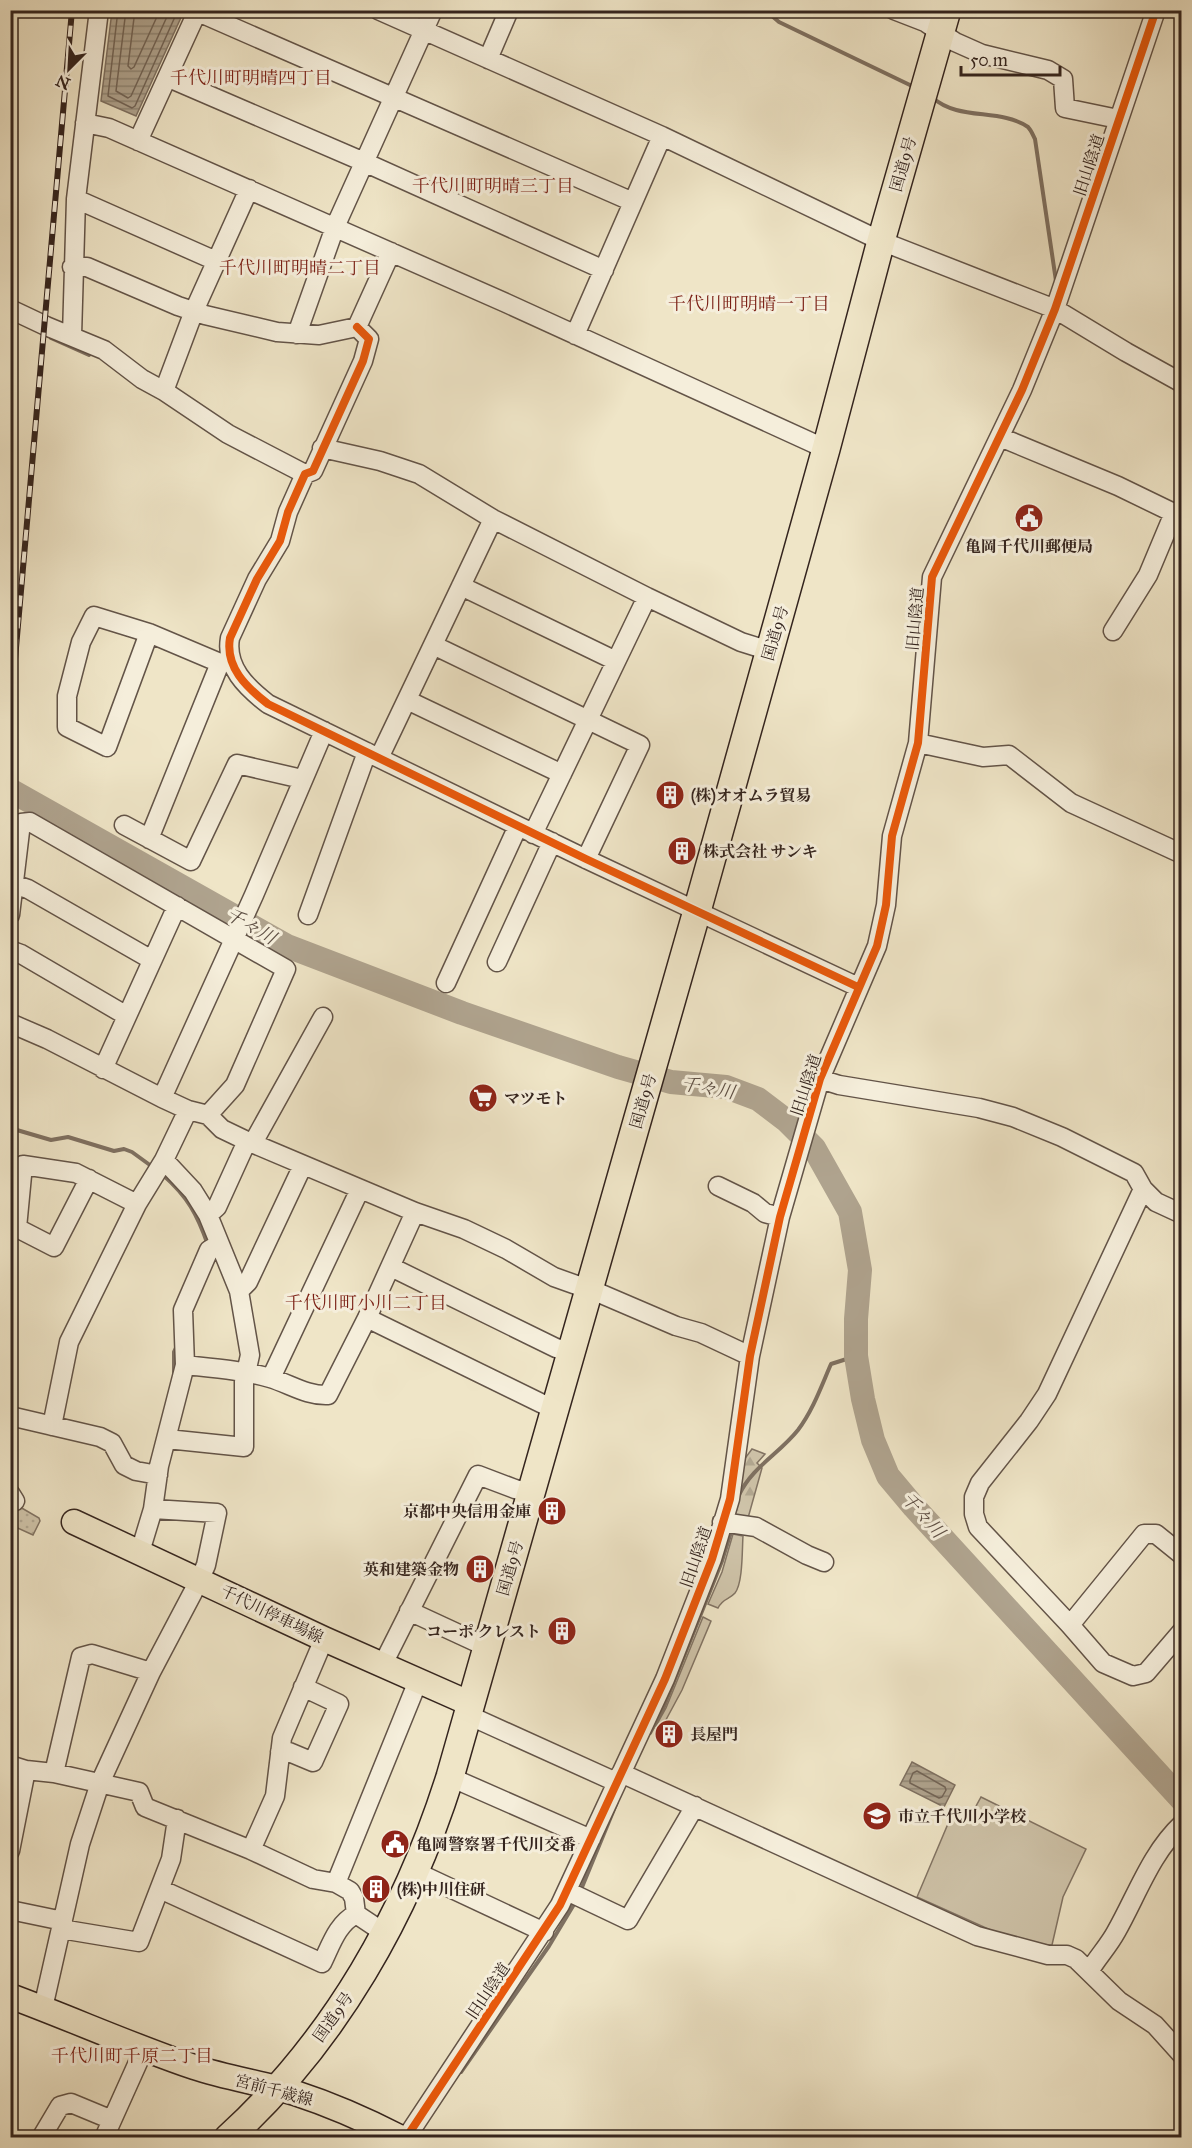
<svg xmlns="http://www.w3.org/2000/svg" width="1192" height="2148" viewBox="0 0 1192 2148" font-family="'IM FELL Great Primer','Noto Serif JP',serif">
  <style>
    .green { fill: #cfc4aa; stroke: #827464; stroke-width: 1.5 }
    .forest { fill: url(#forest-firs); stroke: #827464; stroke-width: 1.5 }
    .garden { fill: url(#garden-dots); stroke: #827464; stroke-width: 1.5 }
    .water { fill: url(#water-rules); stroke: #7e7061; stroke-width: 1.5 }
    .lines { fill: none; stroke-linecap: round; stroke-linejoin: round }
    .shore { stroke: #726456; stroke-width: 1.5 }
    .stream { stroke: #7e7061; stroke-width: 4 }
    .river { stroke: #afa38e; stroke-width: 24 }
    .minor-casing { stroke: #635448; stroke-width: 21 }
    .major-casing { stroke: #34241e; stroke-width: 27 }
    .highway-casing { stroke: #34241e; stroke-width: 30 }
    .minor { stroke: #f5eedb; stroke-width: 18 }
    .major { stroke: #efe5c7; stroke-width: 24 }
    .highway { stroke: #efe5c7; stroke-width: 27 }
    .rail-casing { stroke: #34241e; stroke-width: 6 }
    .rail { stroke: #f5eedb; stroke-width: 4; stroke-dasharray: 11; stroke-linecap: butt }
    .cycleway-casing { stroke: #f5eedb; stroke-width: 11 }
    .cycleway { stroke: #e8590c; stroke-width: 8 }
    .labels { text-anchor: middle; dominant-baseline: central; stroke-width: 6; stroke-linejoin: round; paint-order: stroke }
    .street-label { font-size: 16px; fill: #34241e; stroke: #f5eedb }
    .poi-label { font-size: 16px; font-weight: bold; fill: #34241e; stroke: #f5eedb; text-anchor: start }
    .neighbourhood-label { font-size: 18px; fill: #7a1f14; stroke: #f5eedb }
    .water-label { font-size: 18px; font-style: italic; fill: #5f5045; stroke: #f5eedb }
  </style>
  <defs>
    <pattern id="forest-firs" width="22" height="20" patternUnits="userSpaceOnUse" patternTransform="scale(1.5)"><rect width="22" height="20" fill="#cfc4aa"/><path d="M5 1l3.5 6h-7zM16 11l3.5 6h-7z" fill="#b2a892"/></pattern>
    <pattern id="garden-dots" width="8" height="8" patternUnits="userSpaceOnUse" patternTransform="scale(1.5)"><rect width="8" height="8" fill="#cfc4aa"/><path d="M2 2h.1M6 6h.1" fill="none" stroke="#b2a892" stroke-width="1.8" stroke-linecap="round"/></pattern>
    <pattern id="water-rules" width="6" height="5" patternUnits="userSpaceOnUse" patternTransform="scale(1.5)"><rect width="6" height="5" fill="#afa38e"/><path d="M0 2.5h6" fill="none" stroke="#8f8573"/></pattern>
  </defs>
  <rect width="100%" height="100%" fill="#efe5c7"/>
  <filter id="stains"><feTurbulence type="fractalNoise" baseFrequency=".00333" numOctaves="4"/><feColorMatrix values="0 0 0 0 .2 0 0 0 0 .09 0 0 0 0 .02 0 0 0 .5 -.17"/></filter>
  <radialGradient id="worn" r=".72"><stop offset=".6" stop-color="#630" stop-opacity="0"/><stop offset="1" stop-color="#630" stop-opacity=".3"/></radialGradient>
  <path class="green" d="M733,1534l10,2c-1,14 0,47 -8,57 -6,7 -12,5 -17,15l-10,-4 14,-32z
    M703,1617l8,4 -29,69 -21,39 -5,-3 10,-18z
    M981,1797l105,52 -23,48 -11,48 -30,-1 -105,-47 36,-85 17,5z"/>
  <path class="forest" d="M752,1449l13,5 -8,9 5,5 -14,50 -16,-4 8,-49z"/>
  <path class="garden" d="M20,1507l19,11 1,3 -7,14 -22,-10v-8l3,-9z"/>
  <path class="water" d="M112,11h72l-48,105 -35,-15z
    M912,1762l43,23 -11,22 -44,-22z"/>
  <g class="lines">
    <path class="shore" d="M118,10l-10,86 24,12 3,-2 43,-96
      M126,10l-10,81 12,7 3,-2 39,-86
      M135,10l-7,56 3,3 3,-2 26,-57
      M917,1771l28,16 1,3 -4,7 -3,1 -29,-15v-3l3,-7z"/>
    <path class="stream" d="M765,10l14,12 133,64
      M933,98c26,23 67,10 95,29 3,3 5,8 7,12l21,142
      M51,338l38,17
      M10,1128l41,12 17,-3 46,14 10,-2 8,3 22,16
      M163,1175c25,22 34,39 45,70
      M174,1374v-22l3,-6
      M739,1495c13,-28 40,-41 59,-65 15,-20 23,-43 33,-66l25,-8
      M650,1733l13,-24 59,-148 10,-32
      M580,1892l37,-90
      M461,2072l88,-126 27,-45"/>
    <path class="river" d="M10,790l277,156 175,67 156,54 53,15 55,5 32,12 29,22 27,27 36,64 10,58 -4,49v37l7,43 10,41 15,36 26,31 268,293"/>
    <g class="minor-casing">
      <path id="minor" d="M378,10l284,126 219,105 174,68 71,43 56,31
        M894,10l31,12 30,20 27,12 66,16 15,9 2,29 53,11
        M198,12l435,190
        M488,59l21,-49
        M169,78l195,84 240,108
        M85,123l24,5 397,175 320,146
        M138,141l60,-131
        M76,199l140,62
        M72,267h15l91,39 27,9 72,17 42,3 38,-8 34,-75
        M10,309l36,17 58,24 38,29 22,12 64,43 77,40
        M357,327l12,12 -6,22 -50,110 -8,3 -17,38 -8,29 -23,38 -27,59c-5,29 16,49 38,66l318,155 272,128
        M297,334l38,-107 98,-217
        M575,335l87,-199
        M72,336l4,-137 23,-189
        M164,391l30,-80 55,-122
        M1000,437l118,49 64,31
        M322,448l58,13 39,13 74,45 154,78 94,45 29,9
        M461,586l155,75
        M1113,631l35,-56 26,-62
        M149,633l-42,114 -40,-20v-31l14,-54 13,-26 55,17 71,30 11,-2
        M433,645l207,100 -54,114
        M407,700l155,74
        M918,743l65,14 26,-2 62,48 111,51
        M379,758l114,-239
        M124,825l67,36 46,-97 65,15
        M533,834l114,-237
        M149,839l71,-176
        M13,884l15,5 124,71
        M10,915l11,-92 9,-1 256,147 -51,116 -27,30
        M308,915l59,-163
        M10,950l11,4 106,62
        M497,962l55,-120
        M446,983l72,-157
        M10,1023l37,16 115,59 26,12 20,5 14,14 25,12 168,71 49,17 42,20 48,28 45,16 77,33 25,7 49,23
        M103,1069l74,-163
        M820,1079l19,6 140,23 34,9 49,20 72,36 9,16 13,13 26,12
        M162,1098l92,-203 70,-164
        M253,1143l70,-126
        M164,1160l29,31 15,24 31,76 11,64 -6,27v65l-77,-8
        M89,1179l-35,68 -37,-19 6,-63 53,8 61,31
        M718,1186l35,17 12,10 15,4
        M1143,1189l-96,205 -18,27 -49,62 -6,14v17l4,13 92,98 33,38 30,13 13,-3 36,-42
        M208,1215l9,-8 30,-66
        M391,1267l165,81 16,4
        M239,1291l9,-9 55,-117
        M367,1318l188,92
        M185,1365l-2,-55 26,-60 10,-6
        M271,1378l89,-189
        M10,1416l90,21 12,6 12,22 12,6 22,4
        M52,1426l17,-84 68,-138 27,-44 24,-50
        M10,1493l5,8
        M722,1522l34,5 51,28 17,7
        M140,1552l13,-43 6,-43 26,-101c28,3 57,5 85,13 20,6 37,18 58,17l39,-77 48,-106
        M409,1611l67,31 12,2
        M1070,1625l74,-91h12l26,21
        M383,1664l95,-189 37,14 16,4
        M468,1715l148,67
        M280,1752h9l24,10 26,-58 -36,-17
        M10,1765l16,5 28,3 85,19 6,15 106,43 62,29 23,4 14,8 4,7 2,16
        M54,1773l27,-116 11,-3 59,18
        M621,1773l356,163 71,19h19l9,4 43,42 36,24 27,30
        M450,1777l141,62
        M251,1850l24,-54 7,-58 42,-99
        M10,1851l16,-81
        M416,1872l128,60
        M336,1883l82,-202
        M160,1889l162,74c9,-18 15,-39 34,-49
        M567,1891l61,29 67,-114
        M10,1910l53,11
        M356,1914l30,20
        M61,1929l78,13 32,-83 6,-40
        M1090,1970c8,-13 19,-25 26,-38 21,-37 35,-79 66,-108
        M43,2008l37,-164 20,-61 51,-111 49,-93 6,-14 11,-52 -64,-4
        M41,2138l19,-32 11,-3 41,17
        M104,2138l40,-89
        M406,2138l154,-233 105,-226 47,-120 18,-60 20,-143 30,-139 40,-138 57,-133 9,-41 6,-69 26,-93 14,-166 90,-187 33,-81 101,-299"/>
    </g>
    <g class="major-casing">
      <path id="major" d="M74,1522l250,117 147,65
        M10,1996c62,23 122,50 184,71 33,11 68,16 101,26 37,12 71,27 106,45"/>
    </g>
    <g class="highway-casing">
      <path id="highway" d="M228,2138c107,-97 179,-225 222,-361l247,-866 129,-462 55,-208 66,-231"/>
    </g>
    <use href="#minor" class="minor"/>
    <use href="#major" class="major"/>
    <use href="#highway" class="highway"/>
    <g class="rail-casing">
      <path id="rail" d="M10,614l5,-45
        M10,716l62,-706"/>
    </g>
    <use href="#rail" class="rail"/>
    <g class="cycleway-casing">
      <path id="cycleway" d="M357,327l12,12 -6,22 -50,110 -8,3 -17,38 -8,29 -23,38 -27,59c-5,29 16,49 38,66l318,155 272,128
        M406,2138l154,-233 105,-226 47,-120 18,-60 20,-143 30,-139 40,-138 57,-133 9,-41 6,-69 26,-93 14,-166 90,-187 33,-81 101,-299"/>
    </g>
    <use href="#cycleway" class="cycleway"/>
  </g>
  <defs>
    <g id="civic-disc" transform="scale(1.5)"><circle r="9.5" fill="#8f2418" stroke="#f5eedb"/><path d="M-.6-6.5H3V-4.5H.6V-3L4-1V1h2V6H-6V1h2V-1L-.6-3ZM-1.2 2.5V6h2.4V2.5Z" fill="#fff"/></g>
    <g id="building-disc" transform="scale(1.5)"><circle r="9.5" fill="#8f2418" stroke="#f5eedb"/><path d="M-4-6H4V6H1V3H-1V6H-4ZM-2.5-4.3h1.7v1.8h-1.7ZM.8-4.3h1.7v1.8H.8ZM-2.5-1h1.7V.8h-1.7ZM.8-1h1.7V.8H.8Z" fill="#fff"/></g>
    <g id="supermarket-disc" transform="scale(1.5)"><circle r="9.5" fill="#8f2418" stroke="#f5eedb"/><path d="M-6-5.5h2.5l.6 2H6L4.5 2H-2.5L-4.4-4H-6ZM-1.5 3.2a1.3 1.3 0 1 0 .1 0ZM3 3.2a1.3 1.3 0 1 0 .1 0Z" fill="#fff"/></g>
    <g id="school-disc" transform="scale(1.5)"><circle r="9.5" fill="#8f2418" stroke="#f5eedb"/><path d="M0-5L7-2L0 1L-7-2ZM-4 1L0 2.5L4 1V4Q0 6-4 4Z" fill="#fff"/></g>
  </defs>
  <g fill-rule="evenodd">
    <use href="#civic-disc" x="1029" y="518"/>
    <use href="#building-disc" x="670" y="795"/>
    <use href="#building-disc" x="682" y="851"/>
    <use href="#supermarket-disc" x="483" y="1098"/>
    <use href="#building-disc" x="552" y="1511"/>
    <use href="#building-disc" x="480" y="1569"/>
    <use href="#building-disc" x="562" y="1631"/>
    <use href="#building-disc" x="669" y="1734"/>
    <use href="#school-disc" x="877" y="1816"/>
    <use href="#civic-disc" x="395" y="1844"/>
    <use href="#building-disc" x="376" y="1889"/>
  </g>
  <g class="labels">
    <g class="street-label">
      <text transform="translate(903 164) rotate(-74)">国道9号</text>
      <text transform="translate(1089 165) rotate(-72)">旧山陰道</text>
      <text transform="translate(915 619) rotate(-85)">旧山陰道</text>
      <text transform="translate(775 633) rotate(-74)">国道9号</text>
      <text transform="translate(806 1085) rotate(-72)">旧山陰道</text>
      <text transform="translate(643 1101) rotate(-74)">国道9号</text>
      <text transform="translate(696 1557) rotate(-71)">旧山陰道</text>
      <text transform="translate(510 1568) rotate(-74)">国道9号</text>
      <text transform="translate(272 1614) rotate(26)">千代川停車場線</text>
      <text transform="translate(488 1991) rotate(-56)">旧山陰道</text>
      <text transform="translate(333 2017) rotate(-55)">国道9号</text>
      <text transform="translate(274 2090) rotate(15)">宮前千歳線</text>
    </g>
    <g class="poi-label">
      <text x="1029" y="546" text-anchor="middle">亀岡千代川郵便局</text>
      <text x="691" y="795">(株)オオムラ貿易</text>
      <text x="703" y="851">株式会社 サンキ</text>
      <text x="504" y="1098">マツモト</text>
      <text x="531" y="1511" text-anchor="end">京都中央信用金庫</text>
      <text x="459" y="1569" text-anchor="end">英和建築金物</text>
      <text x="541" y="1631" text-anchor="end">コーポ クレスト</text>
      <text x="690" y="1734">長屋門</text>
      <text x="898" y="1816">市立千代川小学校</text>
      <text x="416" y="1844">亀岡警察署千代川交番</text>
      <text x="397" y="1889">(株)中川住研</text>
    </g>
    <g class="neighbourhood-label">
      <text x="251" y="78">千代川町明晴四丁目</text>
      <text x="493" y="186">千代川町明晴三丁目</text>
      <text x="300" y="268">千代川町明晴二丁目</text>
      <text x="749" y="304">千代川町明晴一丁目</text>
      <text x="366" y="1303">千代川町小川二丁目</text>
      <text x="132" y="2056">千代川町千原二丁目</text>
    </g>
    <g class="water-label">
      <text transform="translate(251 926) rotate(30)">千々川</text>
      <text transform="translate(708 1088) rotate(10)">千々川</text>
      <text transform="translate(923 1515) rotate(48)">千々川</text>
    </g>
  </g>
  <rect width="1192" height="2148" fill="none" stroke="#efe5c7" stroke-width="36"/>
  <rect x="12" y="12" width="1168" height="2124" fill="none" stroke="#34241e" stroke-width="3"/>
  <rect x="18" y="18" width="1156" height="2112" fill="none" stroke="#34241e" stroke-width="1.5"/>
  <g transform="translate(69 69) rotate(204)" stroke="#f5eedb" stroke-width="4.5" paint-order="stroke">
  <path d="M0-4.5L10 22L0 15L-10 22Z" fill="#34241e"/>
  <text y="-9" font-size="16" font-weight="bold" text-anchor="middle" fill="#34241e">N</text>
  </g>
  <path d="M961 66v9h99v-9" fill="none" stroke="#34241e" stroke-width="3"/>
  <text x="970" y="66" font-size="18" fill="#34241e" stroke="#f5eedb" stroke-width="4.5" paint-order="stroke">50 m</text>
  <rect width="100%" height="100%" filter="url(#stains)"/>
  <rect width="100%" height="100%" fill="url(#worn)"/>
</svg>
